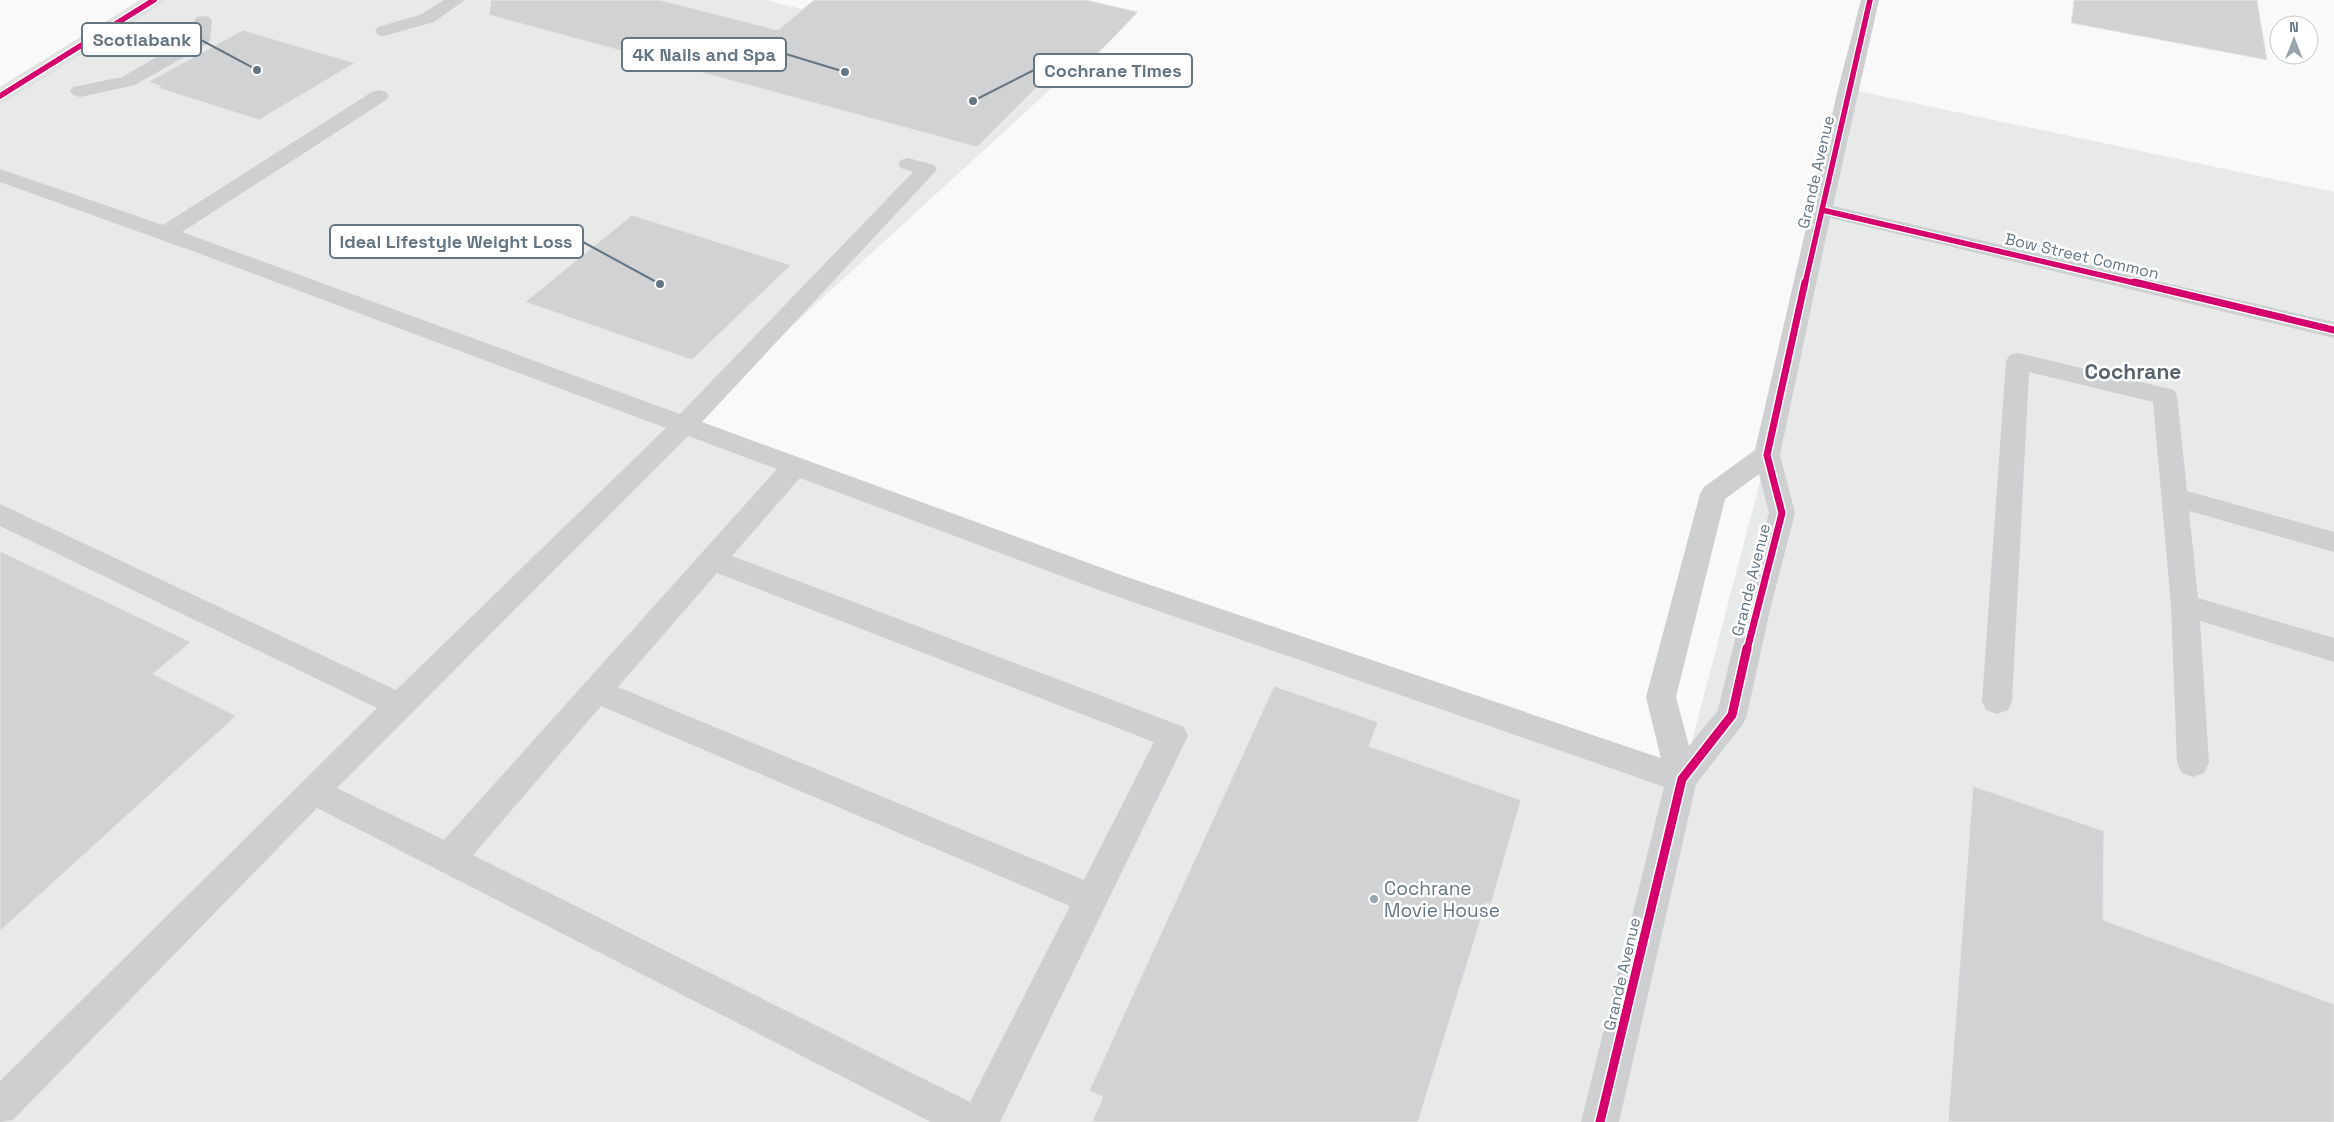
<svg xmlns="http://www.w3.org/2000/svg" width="2334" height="1122" viewBox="0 0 2334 1122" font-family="'Space Grotesk',sans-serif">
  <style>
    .built { fill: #e8e9e9 }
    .building { fill: #d0d2d3; stroke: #e8e8e8 }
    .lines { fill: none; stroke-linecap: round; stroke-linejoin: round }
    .secondary-casing { stroke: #d5d6d7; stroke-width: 1 }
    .lane { fill: #cecfd0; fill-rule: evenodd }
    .street { fill: #cecfd0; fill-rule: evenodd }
    .secondary { fill: #e1e2e2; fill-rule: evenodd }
    .cycleway-far2-casing { stroke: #fff; stroke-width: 8 }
    .cycleway-far1-casing { stroke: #fff; stroke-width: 10 }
    .cycleway-casing { stroke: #fff; stroke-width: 12 }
    .cycleway-far2 { stroke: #d6006c; stroke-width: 5.5 }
    .cycleway-far1 { stroke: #d6006c; stroke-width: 7 }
    .cycleway { stroke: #d6006c; stroke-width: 9 }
    .poi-dot { fill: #99a4ac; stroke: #fff; stroke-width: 2 }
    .labels { text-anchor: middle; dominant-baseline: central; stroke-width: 5; stroke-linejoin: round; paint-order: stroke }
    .street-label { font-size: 16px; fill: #657683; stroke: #fff }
    .near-poi-label { font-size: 19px; fill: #657683; stroke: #fff; text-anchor: start }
    .district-label { font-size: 21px; font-weight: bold; fill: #57646e; stroke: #fff }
    .leader { fill: none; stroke: #657683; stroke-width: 2 }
    .callout-dot { fill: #657683; stroke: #fff; stroke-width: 2 }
    .callout { fill: #fff; stroke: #657683; stroke-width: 2 }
    .callout-label { font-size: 18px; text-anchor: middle; font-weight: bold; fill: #657683 }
  </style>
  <rect width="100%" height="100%" fill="#f9f9f9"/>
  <path class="built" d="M153,0h612l302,74 -382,350 997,355 85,-324 81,-366 486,103v930h-2334v-1026z"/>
  <path class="building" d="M491,0h169l118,30 36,-30h272l52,12 -56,58 -23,-5 -82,82 -488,-132z
    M2074,0h183l10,60 -196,-37z
    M243,30l112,33 -96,57 -101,-32 3,-2 -13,-4z
    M632,215l159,50 -99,95 -167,-58z
    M0,551l191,91 -38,32 83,42 -236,215z
    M1274,686l104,36 -9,24 152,54 -30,104 -5,-1 -68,219h-326l11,-25 -14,-6z
    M1973,786l131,45 -1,89 231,84v118h-386z"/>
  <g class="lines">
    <g class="secondary-casing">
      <path id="secondary" d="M142,0h21l-3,4 -153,96 -7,2v-14z"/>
    </g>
    <path class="lane" d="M444,0h21l-31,22 -50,14 -6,-1 -3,-4 3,-4 44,-13z
      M203,16l6,1 3,4 -2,19 -3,4 -72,41 -55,12 -7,-2 -3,-4 3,-4 49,-10 70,-40 2,-16 3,-4z
      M379,90l7,2 3,4 -3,4 -204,132 498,182 233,-242 -12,-4 -3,-4 3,-4 7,-2 26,7 3,4 -3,4 -232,249 422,154 569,193 5,10 -5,10 -11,4 -578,-201 -304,-114 -68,78 452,171 4,9 -188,386h-69l-614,-314 -304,312 -13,2v-41l377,-373 -377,-182v-22l396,186 270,-262 -468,-175 -198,-71v-13l163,56 209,-133zM688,436l89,33 -333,371 -107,-52zM717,573l437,169 -70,138 -466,-193zM601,706l469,200 -100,196 -497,-247z
      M2018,353l156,37 3,6 10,95 147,41v20l-145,-41 9,87 136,40v24l-134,-41 9,142 -5,10 -11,4 -11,-4 -5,-10 -6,-158 -18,-203 -124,-30 -17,329 -4,9 -11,4 -11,-4 -4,-9 24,-340 4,-6z"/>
    <path class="street" d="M1861,0h18l-46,206 501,116v16l-504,-120 -50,237 15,58 -25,97 -23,105 -4,9 -47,60 -77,338h-38l85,-343 -20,-82 54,-203 4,-7 51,-37 83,-361zM1759,474l10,39 -27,97 -24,100 -29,36 -13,-49 49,-198z"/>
    <use href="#secondary" class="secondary"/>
    <g class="cycleway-far2-casing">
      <path id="cycleway-far2" d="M0,96l154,-96
        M1822,210l317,74
        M1805,284l65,-284"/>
    </g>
    <g class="cycleway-far1-casing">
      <path id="cycleway-far1" d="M2134,282l200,48
        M1747,650l35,-137 -15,-58 38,-173"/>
    </g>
    <g class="cycleway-casing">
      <path id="cycleway" d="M1600,1122l82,-343 50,-64 15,-67"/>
    </g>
    <use href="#cycleway-far2" class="cycleway-far2"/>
    <use href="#cycleway-far1" class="cycleway-far1"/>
    <use href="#cycleway" class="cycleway"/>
  </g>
  <circle class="poi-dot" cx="1374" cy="899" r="5"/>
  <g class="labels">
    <g class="street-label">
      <text transform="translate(1816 172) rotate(-77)">Grande Avenue</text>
      <text transform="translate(2082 256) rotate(13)">Bow Street Common</text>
      <text transform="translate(1751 580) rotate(-76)">Grande Avenue</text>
      <text transform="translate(1622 974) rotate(-77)">Grande Avenue</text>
    </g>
    <g class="near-poi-label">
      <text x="1384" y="888">Cochrane<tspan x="1384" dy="22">Movie House</tspan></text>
    </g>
    <g class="district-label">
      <text x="2133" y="371">Cochrane</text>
    </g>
  </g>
  <path class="leader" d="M257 70L201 40M845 72L786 54M973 101L1034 70M660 284L583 242"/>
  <g class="callout-dot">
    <circle cx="257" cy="70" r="5"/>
    <circle cx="845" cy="72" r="5"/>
    <circle cx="973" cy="101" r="5"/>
    <circle cx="660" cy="284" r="5"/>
  </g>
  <g class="callout">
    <rect x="82" y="23" width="119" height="33" rx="5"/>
    <rect x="622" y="38" width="164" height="33" rx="5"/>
    <rect x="1034" y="54" width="158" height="33" rx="5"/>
    <rect x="330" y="225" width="253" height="33" rx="5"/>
  </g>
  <g class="callout-label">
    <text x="142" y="46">Scotiabank</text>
    <text x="704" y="61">4K Nails and Spa</text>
    <text x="1113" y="77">Cochrane Times</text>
    <text x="456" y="248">Ideal Lifestyle Weight Loss</text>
  </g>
  <g transform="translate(2294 40)"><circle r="24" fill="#ffffff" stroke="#c1c8cd"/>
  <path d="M0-4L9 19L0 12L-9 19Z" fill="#99a4ac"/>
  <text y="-8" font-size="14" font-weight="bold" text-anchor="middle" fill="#657683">N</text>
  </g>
</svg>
